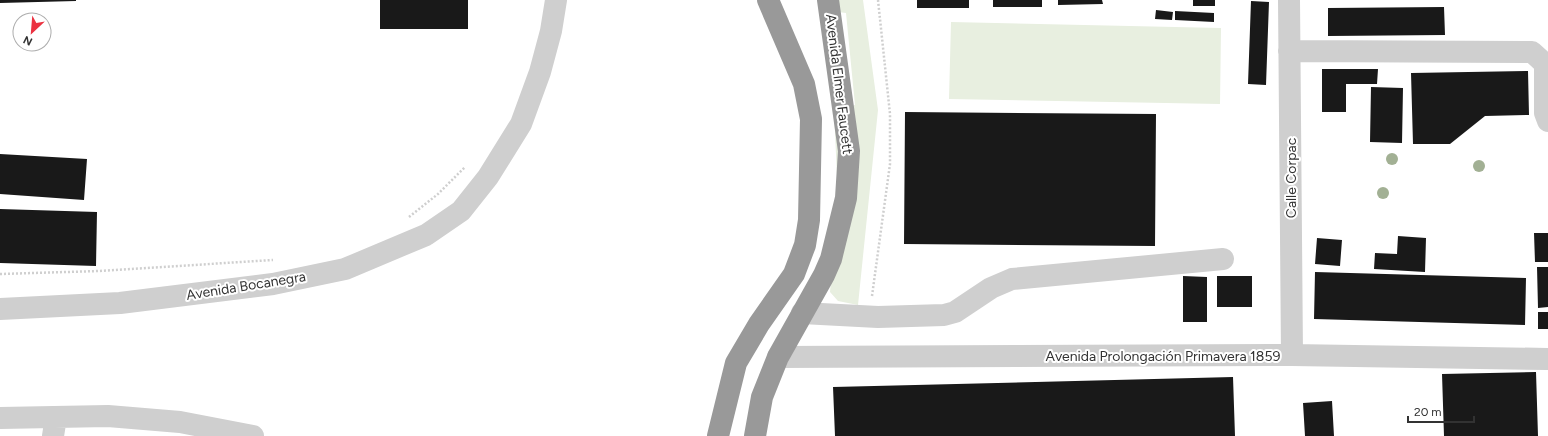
<svg xmlns="http://www.w3.org/2000/svg" width="1548" height="436" viewBox="0 0 1548 436" font-family="Figtree,sans-serif">
  <style>
    .green { fill: #e8efe0 }
    .building { fill: #191919 }
    .lines { fill: none; stroke-linecap: round; stroke-linejoin: round }
    .path { stroke: #cfcfcf; stroke-width: 2.5; stroke-dasharray: 2 2; stroke-linecap: butt }
    .minor { stroke: #cfcfcf; stroke-width: 22 }
    .highway { stroke: #999; stroke-width: 22 }
    .tree { fill: #a2b094 }
    .labels { text-anchor: middle; dominant-baseline: central; stroke-width: 4; stroke-linejoin: round; paint-order: stroke }
    .street-label { font-size: 14px; fill: #323232; stroke: #fff }
  </style>
  <rect width="100%" height="100%" fill="#fff"/>
  <path class="green" d="M830,0h33l15,110 -20,195 -20,-4 -8,-9 8,-93 -4,-89 21,-5 -9,-92 -16,-2z
    M951,22l270,6 -1,76 -271,-5z"/>
  <path class="building" d="M0,0h76v1l-76,2z
    M380,0h88v29h-88z
    M917,0h52v8h-52z
    M993,0h49v7h-49z
    M1058,0h44l1,4 -45,1z
    M1193,0h22v6h-22z
    M1251,1l18,1 -3,83 -18,-1z
    M1444,7l1,28 -117,1v-28z
    M1156,10l17,2 -1,8 -17,-1z
    M1175,11l39,2v9l-39,-2z
    M1322,69h56l-1,15h-31v28h-24z
    M1528,71l1,44 -44,1 -35,28h-37l-2,-71z
    M1371,87l32,1 -1,55 -32,-1z
    M905,112l251,2 -1,132 -251,-2z
    M0,154l87,5 -3,41 -84,-6z
    M0,209l97,3 -1,54 -96,-3z
    M1534,233h14v29h-13z
    M1398,236l28,2 -1,34 -51,-3 1,-16 22,1z
    M1317,238l25,2 -2,26 -25,-2z
    M1537,267h11v40l-10,1z
    M1315,272l211,6 -1,47 -211,-6z
    M1183,276l24,1v45h-24z
    M1217,276h35v31h-35z
    M1538,312h10v17h-10z
    M1536,372l2,64h-94l-2,-62z
    M1233,377l2,59h-400l-2,-49z
    M1332,401l2,35h-29l-2,-33z"/>
  <g class="lines">
    <path class="path" d="M409,217l29,-23 27,-27
      M0,274l99,-3 174,-11
      M872,296l18,-132v-50l-12,-114"/>
    <path class="minor" d="M1289,0l3,355
      M1289,51l243,1 13,12v49l3,8
      M0,309l120,-6 153,-19 72,-15 81,-34 35,-24 27,-34 33,-53 19,-52 11,-41 5,-31
      M802,313l76,4 66,-2 11,-3 36,-24 21,-9 211,-20
      M778,357l514,-2 256,4
      M0,418l108,-2 72,6 73,14
      M53,436l3,-19"/>
    <path class="highway" d="M718,436l18,-73 23,-39 35,-50 11,-29 4,-25 2,-101 -7,-35 -36,-84
      M755,436l7,-39 16,-40 46,-82 7,-16 15,-61 3,-47 -21,-151"/>
  </g>
  <g class="tree">
    <circle cx="1392" cy="159" r="6"/>
    <circle cx="1479" cy="166" r="6"/>
    <circle cx="1383" cy="193" r="6"/>
  </g>
  <g class="labels">
    <g class="street-label">
      <text transform="translate(839 84) rotate(83)">Avenida Elmer Faucett</text>
      <text transform="translate(1291 178) rotate(-90)">Calle Corpac</text>
      <text transform="translate(246 286) rotate(-9)">Avenida Bocanegra</text>
      <text x="1163" y="356">Avenida Prolongación Primavera 1859</text>
    </g>
  </g>
  <g transform="translate(32 32) rotate(206)"><circle r="19" fill="#ffffff" stroke="#adadad"/>
  <path d="M0-3L7 15L0 10L-7 15Z" fill="#eb3241"/>
  <text y="-6" font-size="11" font-weight="bold" text-anchor="middle" fill="#323232">N</text>
  </g>
  <path d="M1408 416v6h66v-6" fill="none" stroke="#323232" stroke-width="2"/>
  <text x="1414" y="416" font-size="12" fill="#323232" stroke="#ffffff" stroke-width="3" paint-order="stroke">20 m</text>
</svg>
